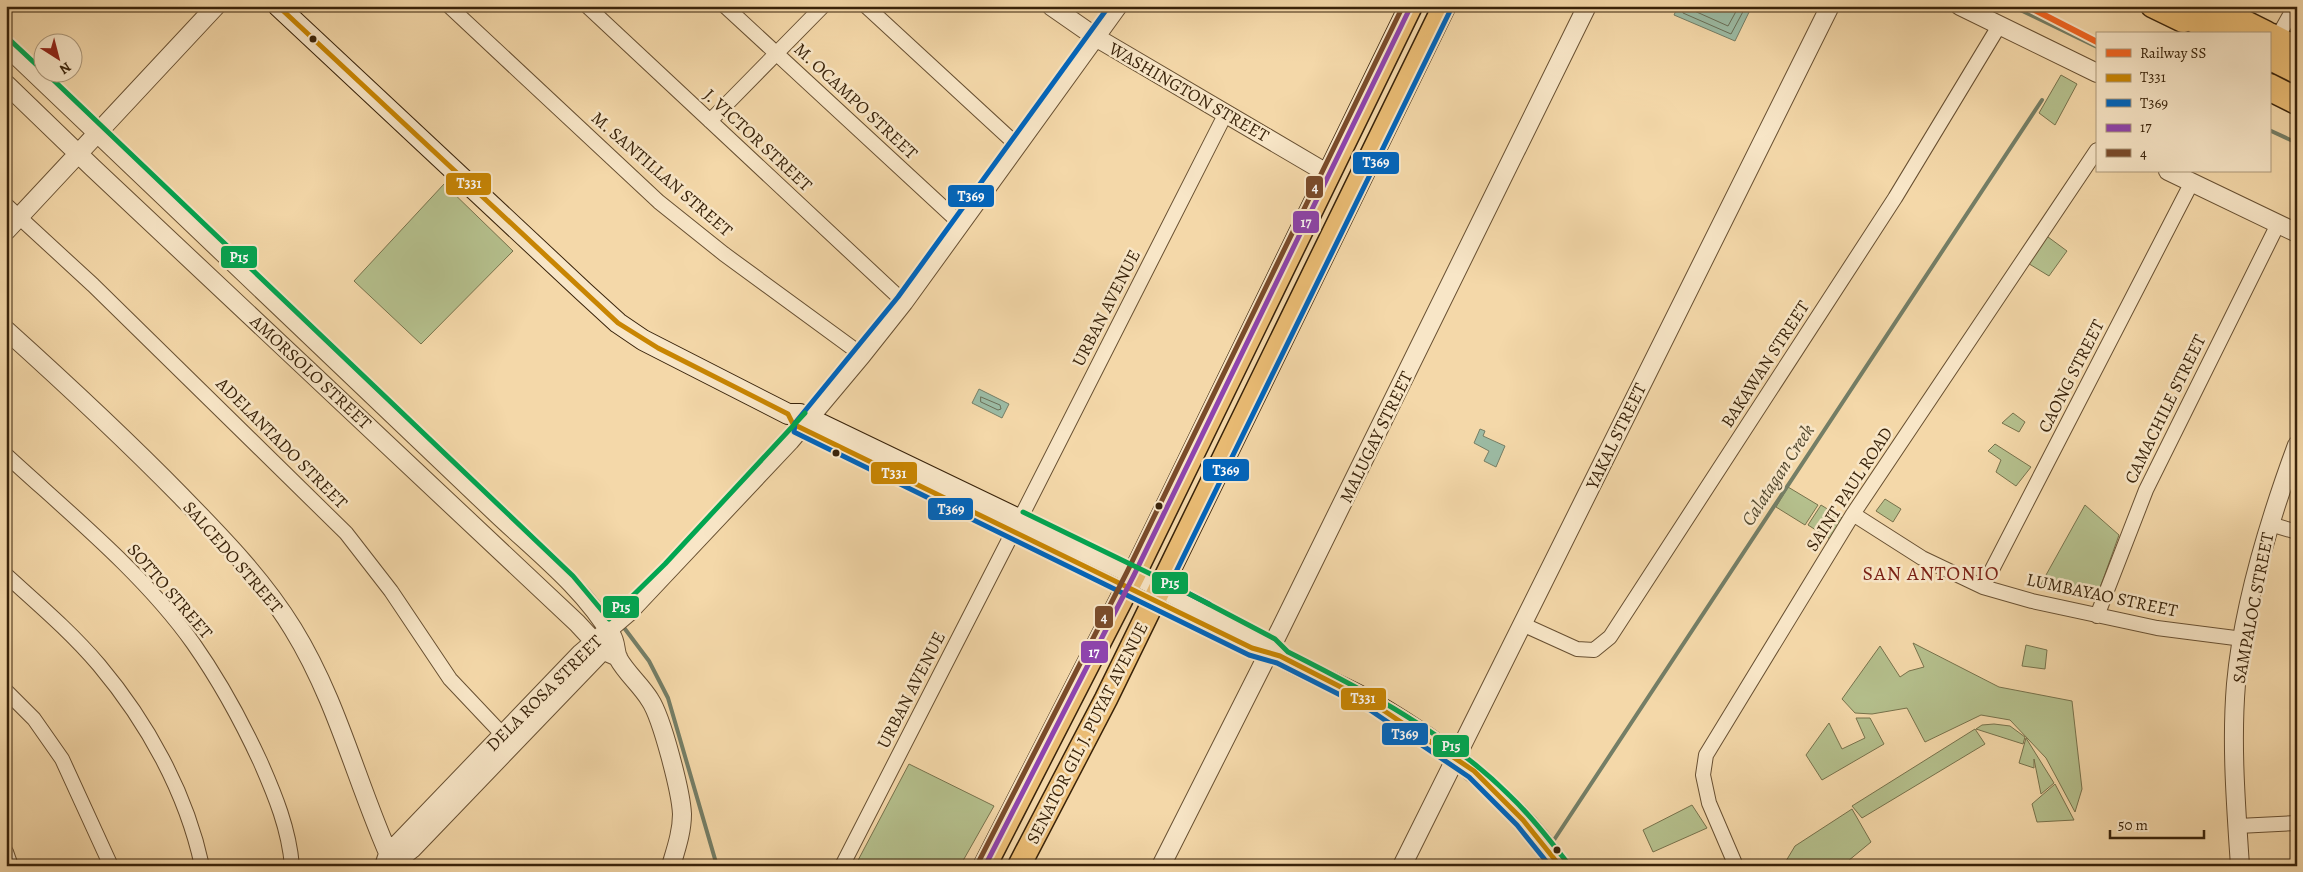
<svg xmlns="http://www.w3.org/2000/svg" width="2303" height="872" viewBox="0 0 2303 872" font-family="Alegreya,serif">
  <style>
    .green { fill: #b5c08d; stroke: #77724c }
    .water { fill: #9cbba4; stroke: #747e66 }
    .lines { fill: none; stroke-linecap: round; stroke-linejoin: round }
    .shore { stroke: #6a6f57; stroke-width: 1 }
    .stream { stroke: #747e66; stroke-width: 4 }
    .minor-casing { stroke: #685032; stroke-width: 16 }
    .tertiary-casing { stroke: #685032; stroke-width: 20 }
    .secondary-casing { stroke: #39230a; stroke-width: 22 }
    .primary-casing { stroke: #39230a; stroke-width: 25 }
    .motorway-casing { stroke: #39230a; stroke-width: 29 }
    .minor { stroke: #f8e6c7; stroke-width: 14 }
    .tertiary { stroke: #f8e6c7; stroke-width: 18 }
    .secondary { stroke: #f8e6c7; stroke-width: 20 }
    .primary { stroke: #eabc74; stroke-width: 22 }
    .motorway { stroke: #eabc74; stroke-width: 26 }
    .bus-1-casing { stroke: #f8e6c7; stroke-width: 9 }
    .bus-2-casing { stroke: #f8e6c7; stroke-width: 9 }
    .bus-3-casing { stroke: #f8e6c7; stroke-width: 9 }
    .bus-4-casing { stroke: #f8e6c7; stroke-width: 9 }
    .bus-5-casing { stroke: #f8e6c7; stroke-width: 9 }
    .bus-1 { stroke: #c88502; stroke-width: 5 }
    .bus-2 { stroke: #0065bd; stroke-width: 5 }
    .bus-3 { stroke: #8e44ad; stroke-width: 5 }
    .bus-4 { stroke: #7a4b2a; stroke-width: 5 }
    .bus-5 { stroke: #00a651; stroke-width: 5 }
    .rail-1-casing { stroke: #f8e6c7; stroke-width: 10 }
    .rail-1 { stroke: #f26522; stroke-width: 6 }
    .bus-dot { fill: #39230a; stroke: #f8e6c7; stroke-width: 2 }
    .labels { text-anchor: middle; dominant-baseline: central; stroke-width: 5; stroke-linejoin: round; paint-order: stroke }
    .street-label { font-size: 18px; fill: #39230a; stroke: #f8e6c7 }
    .water-label { font-size: 19px; font-style: italic; fill: #524930; stroke: #f8e6c7 }
    .quarter-label { font-size: 20px; letter-spacing: 1px; fill: #7a1f14; stroke: #f8e6c7 }
    .line-badge { stroke: #f8e6c7; stroke-width: 2 }
    .badge-label { font-size: 14px; text-anchor: middle; font-weight: bold; fill: #fff }
  </style>
  <rect width="100%" height="100%" fill="#f4d8a9"/>
  <filter id="stains"><feTurbulence type="fractalNoise" baseFrequency=".004" numOctaves="4"/><feColorMatrix values="0 0 0 0 .2 0 0 0 0 .09 0 0 0 0 .02 0 0 0 .5 -.17"/></filter>
  <radialGradient id="worn" r=".72"><stop offset=".6" stop-color="#630" stop-opacity="0"/><stop offset="1" stop-color="#630" stop-opacity=".3"/></radialGradient>
  <path class="green" d="M2061,75l16,9 -22,41 -16,-12z
    M444,184l69,67 -92,93 -67,-63z
    M2044,234l23,17 -18,25 -23,-14z
    M2013,413l12,9 -6,10 -17,-9z
    M1995,444l36,23 -15,19 -20,-14 5,-12 -13,-9z
    M1788,487l30,18 -13,20 -29,-18z
    M1885,499l16,10 -8,13 -17,-11z
    M1821,505l21,13 -12,21 -22,-14z
    M2085,505l34,30 -23,64 -55,-15z
    M1913,643l86,44 73,14 10,88 -7,23 -29,-54 -36,-38 -29,-5 -56,27 -18,-34 -35,6 -17,-1 -13,-14 38,-53 20,31 9,-6 15,-4z
    M2026,645l21,5 -2,19 -23,-3z
    M1856,718h14l14,26 -62,36 -16,-25 23,-32 13,26 23,-11z
    M1994,724l16,2 15,11 -2,7 -47,-15 6,-4z
    M1975,729l10,15 -123,74 -10,-12z
    M2026,738l28,45 -13,11 -7,-35v9l-15,-5z
    M909,764l85,42 -34,60h-105z
    M2055,784l19,36 -37,2 -5,-18z
    M1692,805l15,23 -54,24 -10,-22z
    M1852,809l19,33 -29,24h-59l12,-20z"/>
  <path class="water" d="M1678,6h74l-17,35 -61,-26z
    M979,389l30,15 -7,14 -30,-15z
    M1480,429l5,2 -2,5 22,10 -9,21 -12,-6 5,-10 -15,-8z"/>
  <g class="lines">
    <path class="shore" d="M1682,6l1,7 48,21 15,-28
      M1688,6l2,3 38,17 11,-20
      M981,397l19,8 1,4 -3,1 -17,-8z"/>
    <path class="stream" d="M2012,6l85,41
      M89,112l7,8
      M2269,130l28,13
      M622,625l27,36 19,37 49,168
      M1552,843l490,-743
      M1536,866l7,-11"/>
    <g class="minor-casing">
      <path id="minor" d="M449,6l210,196 65,52 138,101
        M587,6l317,296
        M725,6l236,218
        M866,6l152,140
        M2280,33l15,-27
        M710,121l113,-115
        M6,205l87,80 253,248 45,58 59,88 52,55
        M6,455c62,57 138,119 187,188 26,37 48,77 67,118 15,34 29,68 32,105
        M1853,514l69,44 61,29 49,14 125,27 86,11
        M1020,519l206,-406
        M2270,524l27,8
        M6,575c32,29 65,57 93,90 48,57 87,127 103,201
        M1983,587l209,-405
        M2097,616l49,-126 132,-266
        M1522,624l55,25 17,1 16,-13 285,-439 104,-172
        M6,691l28,28 28,40 49,107
        M2238,826l59,-3
        M6,852l5,14
        M842,866l172,-336
        M1736,866l-27,-63 -6,-28 3,-20 147,-241 244,-364"/>
    </g>
    <g class="tertiary-casing">
      <path id="tertiary" d="M1051,6l46,32 233,137
        M1960,6l137,67
        M6,46l491,468c39,37 87,74 115,122 4,6 3,15 6,22 8,15 23,27 32,42 12,18 31,92 32,114 0,18 -6,35 -11,52
        M6,84l86,83 485,456 25,27 16,7
        M2168,171l129,62
        M6,231l210,-225
        M6,330c60,54 119,109 176,167 40,41 81,83 111,132 45,73 64,156 99,233
        M1272,646l315,-640
        M384,865l9,-1 19,-15 198,-206
        M384,866l4,-12 193,-201 47,-40 162,-172 72,-86 42,-53 214,-296
        M1161,866l107,-212
        M1402,866l428,-860
        M2240,866c-4,-60 -9,-122 -4,-182 7,-78 34,-166 61,-239"/>
    </g>
    <g class="secondary-casing">
      <path id="secondary" d="M278,6l306,286 34,31 25,17 145,74h12l360,173 112,59 8,10
        M1267,654l13,2c30,18 64,30 95,48 71,42 138,93 185,162"/>
    </g>
    <g class="primary-casing">
      <path id="primary" d="M2152,6l31,15
        M985,866l149,-291 277,-569
        M1019,866l87,-167 338,-693"/>
    </g>
    <g class="motorway-casing">
      <path id="motorway" d="M2168,6l56,28
        M2209,6l56,28
        M2269,36l28,14
        M2269,56l28,14
        M2269,87l28,14"/>
    </g>
    <use href="#minor" class="minor"/>
    <use href="#tertiary" class="tertiary"/>
    <use href="#secondary" class="secondary"/>
    <use href="#primary" class="primary"/>
    <use href="#motorway" class="motorway"/>
    <g class="bus-1-casing">
      <path id="bus-1" d="M278,6l340,317 40,25 130,66 5,10 459,224 28,8 94,48 100,67 49,49 37,46"/>
    </g>
    <g class="bus-2-casing">
      <path id="bus-2" d="M1109,6l-211,291 -103,126 -1,9 455,223 28,8 93,47 99,67 48,48 33,41
        M1209,604l-39,-20 281,-575"/>
    </g>
    <g class="bus-3-casing">
      <path id="bus-3" d="M985,866l149,-291 277,-569"/>
    </g>
    <g class="bus-4-casing">
      <path id="bus-4" d="M978,863l149,-291 276,-566"/>
    </g>
    <g class="bus-5-casing">
      <path id="bus-5" d="M11,41l31,29
        M45,72l528,504 36,43 56,-55 140,-151
        M1023,512l140,68 112,59 13,13c77,39 158,80 221,143 21,20 39,43 57,66"/>
    </g>
    <use href="#bus-1" class="bus-1"/>
    <use href="#bus-2" class="bus-2"/>
    <use href="#bus-3" class="bus-3"/>
    <use href="#bus-4" class="bus-4"/>
    <use href="#bus-5" class="bus-5"/>
    <g class="rail-1-casing">
      <path id="rail-1" d="M2027,6l70,36"/>
    </g>
    <use href="#rail-1" class="rail-1"/>
  </g>
  <g class="bus-dot">
    <circle cx="313" cy="39" r="4.5"/>
    <circle cx="836" cy="453" r="4.5"/>
    <circle cx="1159" cy="506" r="4.5"/>
    <circle cx="1557" cy="850" r="4.5"/>
  </g>
  <g class="labels">
    <g class="street-label">
      <text transform="translate(1189 92) rotate(30)">WASHINGTON STREET</text>
      <text transform="translate(856 101) rotate(43)">M. OCAMPO STREET</text>
      <text transform="translate(758 140) rotate(43)">J. VICTOR STREET</text>
      <text transform="translate(662 174) rotate(41)">M. SANTILLAN STREET</text>
      <text transform="translate(1106 308) rotate(-63)">URBAN AVENUE</text>
      <text transform="translate(1765 364) rotate(-57)">BAKAWAN STREET</text>
      <text transform="translate(311 372) rotate(43)">AMORSOLO STREET</text>
      <text transform="translate(2071 376) rotate(-63)">CAONG STREET</text>
      <text transform="translate(2165 409) rotate(-64)">CAMACHILE STREET</text>
      <text transform="translate(1616 436) rotate(-64)">YAKAL STREET</text>
      <text transform="translate(1376 437) rotate(-64)">MALUGAY STREET</text>
      <text transform="translate(282 443) rotate(45)">ADELANTADO STREET</text>
      <text transform="translate(1849 489) rotate(-57)">SAINT PAUL ROAD</text>
      <text transform="translate(233 557) rotate(49)">SALCEDO STREET</text>
      <text transform="translate(170 591) rotate(49)">SOTTO STREET</text>
      <text transform="translate(2102 595) rotate(12)">LUMBAYAO STREET</text>
      <text transform="translate(2253 608) rotate(-79)">SAMPALOC STREET</text>
      <text transform="translate(911 690) rotate(-63)">URBAN AVENUE</text>
      <text transform="translate(544 693) rotate(-45)">DELA ROSA STREET</text>
      <text transform="translate(1087 733) rotate(-63)">SENATOR GIL J. PUYAT AVENUE</text>
    </g>
    <g class="water-label">
      <text transform="translate(1778 475) rotate(-57)">Calatagan Creek</text>
    </g>
    <g class="quarter-label">
      <text x="1931" y="573">SAN ANTONIO</text>
    </g>
  </g>
  <g class="line-badge">
    <rect x="1352" y="151" width="48" height="24" rx="5" fill="#0065bd"/>
    <rect x="445" y="172" width="47" height="24" rx="5" fill="#c88502"/>
    <rect x="1305" y="175" width="19" height="24" rx="5" fill="#7a4b2a"/>
    <rect x="947" y="184" width="48" height="24" rx="5" fill="#0065bd"/>
    <rect x="1292" y="210" width="28" height="24" rx="5" fill="#8e44ad"/>
    <rect x="220" y="245" width="38" height="24" rx="5" fill="#00a651"/>
    <rect x="1202" y="458" width="48" height="24" rx="5" fill="#0065bd"/>
    <rect x="870" y="461" width="48" height="24" rx="5" fill="#c88502"/>
    <rect x="927" y="497" width="47" height="24" rx="5" fill="#0065bd"/>
    <rect x="1151" y="571" width="38" height="24" rx="5" fill="#00a651"/>
    <rect x="602" y="595" width="38" height="24" rx="5" fill="#00a651"/>
    <rect x="1094" y="605" width="20" height="24" rx="5" fill="#7a4b2a"/>
    <rect x="1080" y="640" width="29" height="24" rx="5" fill="#8e44ad"/>
    <rect x="1340" y="687" width="47" height="24" rx="5" fill="#c88502"/>
    <rect x="1381" y="722" width="48" height="24" rx="5" fill="#0065bd"/>
    <rect x="1432" y="734" width="38" height="24" rx="5" fill="#00a651"/>
  </g>
  <g class="badge-label">
    <text x="1376" y="167">T369</text>
    <text x="469" y="188">T331</text>
    <text x="1315" y="192">4</text>
    <text x="971" y="201">T369</text>
    <text x="1306" y="227">17</text>
    <text x="239" y="262">P15</text>
    <text x="1226" y="475">T369</text>
    <text x="894" y="478">T331</text>
    <text x="951" y="514">T369</text>
    <text x="1170" y="588">P15</text>
    <text x="621" y="612">P15</text>
    <text x="1104" y="622">4</text>
    <text x="1094" y="657">17</text>
    <text x="1363" y="703">T331</text>
    <text x="1405" y="739">T369</text>
    <text x="1451" y="751">P15</text>
  </g>
  <rect width="2303" height="872" fill="none" stroke="#f4d8a9" stroke-width="25"/>
  <rect x="8" y="8" width="2288" height="857" fill="none" stroke="#39230a" stroke-width="2.5"/>
  <rect x="12" y="12" width="2278" height="847" fill="none" stroke="#39230a"/>
  <rect x="2096" y="32" width="175" height="140" fill="#f8e6c7" stroke="#ac987b"/>
  <rect x="2106" y="49" width="25" height="8" fill="#f26522" stroke="#ac987b"/>
  <text x="2140" y="58" font-size="15" fill="#39230a">Railway SS</text>
  <rect x="2106" y="74" width="25" height="8" fill="#c88502" stroke="#ac987b"/>
  <text x="2140" y="82" font-size="15" fill="#39230a">T331</text>
  <rect x="2106" y="99" width="25" height="8" fill="#0065bd" stroke="#ac987b"/>
  <text x="2140" y="108" font-size="15" fill="#39230a">T369</text>
  <rect x="2106" y="124" width="25" height="8" fill="#8e44ad" stroke="#ac987b"/>
  <text x="2140" y="132" font-size="15" fill="#39230a">17</text>
  <rect x="2106" y="149" width="25" height="8" fill="#7a4b2a" stroke="#ac987b"/>
  <text x="2140" y="158" font-size="15" fill="#39230a">4</text>
  <g transform="translate(58 58) rotate(144)"><circle r="24" fill="#f8e6c7" stroke="#ac987b"/>
  <path d="M0-4L9 19L0 12L-9 19Z" fill="#8f2418"/>
  <text y="-8" font-size="14" font-weight="bold" text-anchor="middle" fill="#39230a">N</text>
  </g>
  <path d="M2110 830v8h94v-8" fill="none" stroke="#39230a" stroke-width="2.5"/>
  <text x="2118" y="830" font-size="15" fill="#39230a" stroke="#f8e6c7" stroke-width="4" paint-order="stroke">50 m</text>
  <rect width="100%" height="100%" filter="url(#stains)"/>
  <rect width="100%" height="100%" fill="url(#worn)"/>
</svg>
